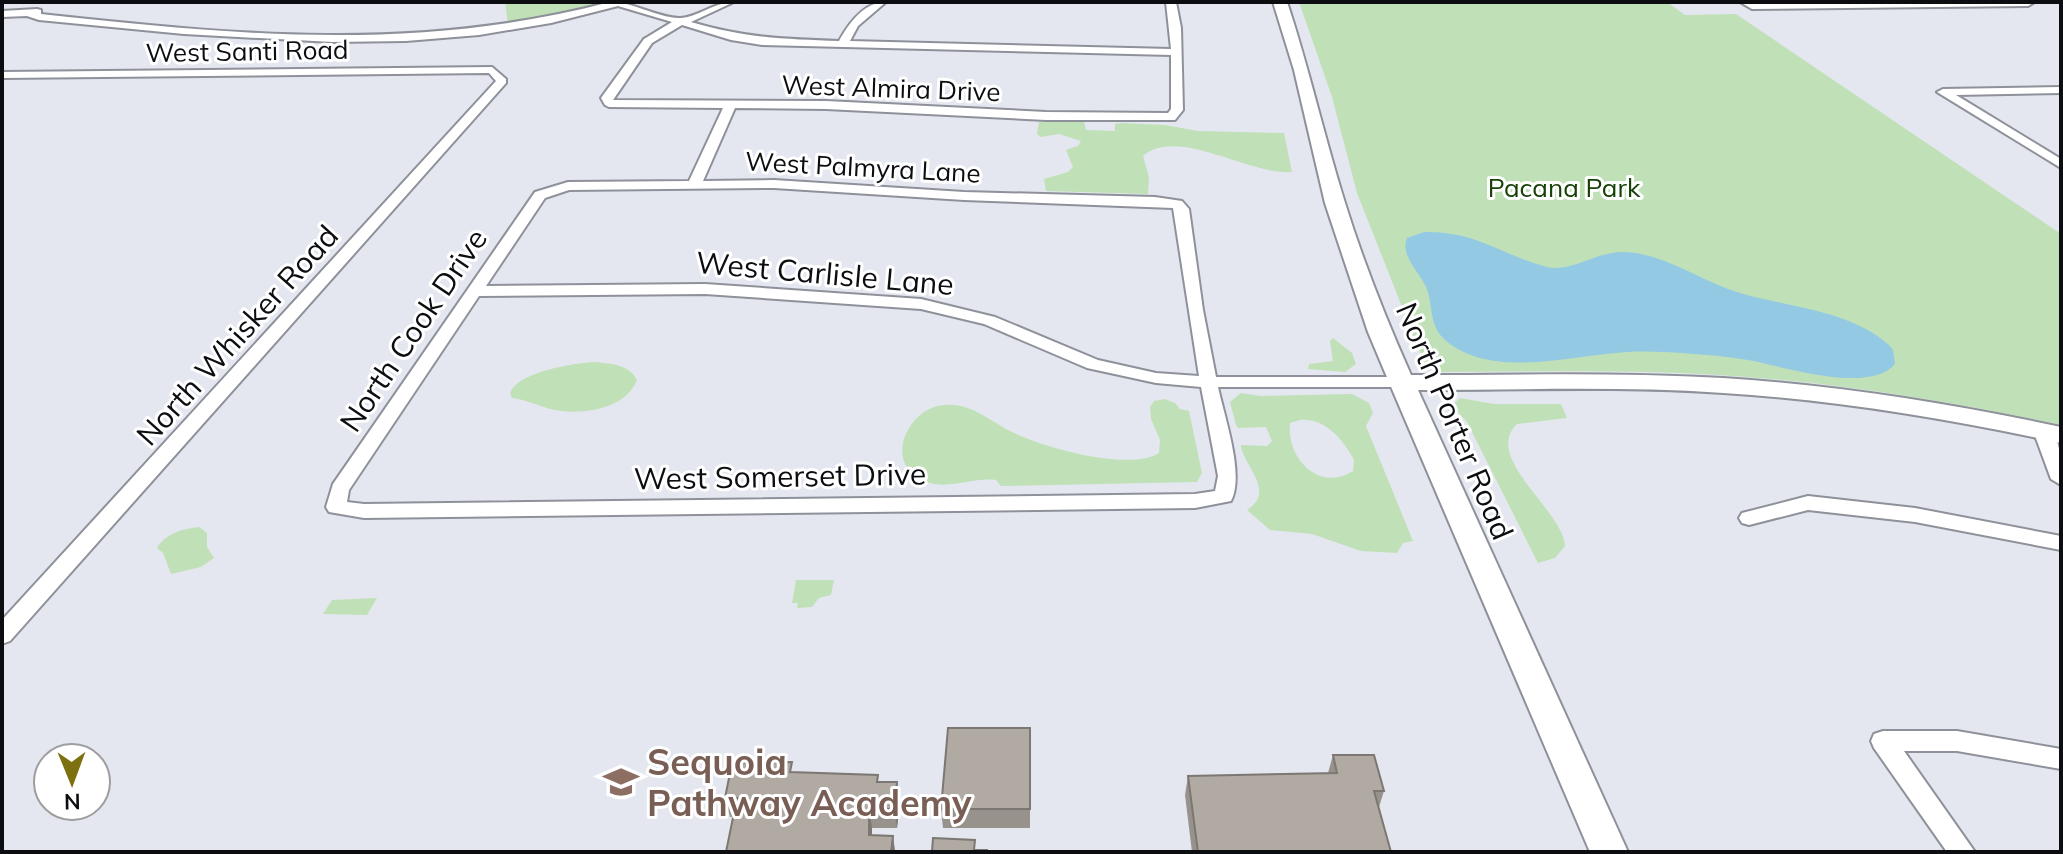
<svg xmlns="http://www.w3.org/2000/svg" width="2063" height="854" viewBox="0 0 2063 854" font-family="Mulish,sans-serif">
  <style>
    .green { fill: #c0e1b7; fill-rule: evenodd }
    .water { fill: #93c9e3 }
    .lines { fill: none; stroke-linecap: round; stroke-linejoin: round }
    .street-casing { stroke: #8e9199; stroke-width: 4 }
    .secondary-casing { stroke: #8e9199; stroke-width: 4 }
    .street { fill: #fff; fill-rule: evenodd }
    .secondary { fill: #fff; fill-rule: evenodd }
    .wall { fill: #98928c }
    .shaded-wall { fill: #7c7772 }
    .building { fill: #b1aaa3; stroke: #7c7772; stroke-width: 2 }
    .labels { text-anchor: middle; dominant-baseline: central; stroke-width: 6; stroke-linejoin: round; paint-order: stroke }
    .far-street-label { font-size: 26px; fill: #0c0d10; stroke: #fff }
    .far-park-label { font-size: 26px; fill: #164107; stroke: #fff }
    .street-label { font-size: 30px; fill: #0c0d10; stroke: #fff }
    .near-education-label { font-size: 36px; font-weight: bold; fill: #785e54; stroke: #fff; text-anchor: start }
  </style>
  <rect width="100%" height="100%" fill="#e4e7f0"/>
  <path class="green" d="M505,2h107l-104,23z
    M1299,2h368l18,13 51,-1 325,220v191c-113,-24 -227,-43 -342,-50 -93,-6 -186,-3 -279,-3l-15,-7 -68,-172 -25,-96z
    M1039,122h45l2,8 29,1v-7l7,-1 43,2 33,6 86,2 8,39c-42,4 -114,-46 -149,-16l6,21 -1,17 -102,-3 -2,-12 24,-7 5,-5 -7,-17 12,-4 3,-5 -22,-7 -18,3 -4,-3z
    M1333,338l19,15 4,11 -11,8 -37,-3 1,-5 24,-3 -3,-20z
    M595,362c16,2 34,2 42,18 -11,28 -50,34 -76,31 -17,-2 -32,-11 -49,-13l-2,-5c7,-21 64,-30 85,-31z
    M1241,393l19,3 92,-2 17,9 4,10 -7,13 47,115 -10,2 -6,10 -36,-2 -49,-17 -42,-4 -23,-20c28,-18 0,-41 -6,-62v-3l26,1 5,-5 -6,-14 -28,1 -2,-3 -6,-23zM1300,420c26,-2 43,20 54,40l-1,11c-34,22 -67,-13 -63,-48z
    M1460,398l34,6h67l6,14 -50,6c-35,34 46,86 48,122l-10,12 -17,5 -71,-141 -15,-16z
    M1165,399l10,4 5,6 9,2 13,62 -5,9 -196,4 -5,-6c-24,-3 -48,11 -72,1 -43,-18 -15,-75 21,-76 27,-2 44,16 67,27 30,15 118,40 147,21l1,-13 -9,-21 -1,-12 4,-6z
    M199,527l8,6v14l7,11 -13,9 -30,7 -8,-21 -6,-5c9,-15 25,-19 42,-21z
    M796,580h38l-3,15 -12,3 -7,9 -15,1 1,-5h-6z
    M377,598l-10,17 -44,-1 9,-14z"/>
  <path class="water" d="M1424,232c53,-1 77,23 123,35 24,6 52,-17 78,-15 39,2 73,27 109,39 52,17 113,17 155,54l4,5 2,14c-25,31 -113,2 -147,-4 -18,-3 -36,-5 -54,-6 -22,-2 -45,-3 -67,-2 -54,3 -139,29 -184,-14 -14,-14 -10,-35 -17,-51 -7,-16 -26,-31 -19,-49z"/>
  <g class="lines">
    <g class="street-casing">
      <path id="street" d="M610,2c24,0 45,15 69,16 16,1 35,-16 55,-16l-43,20c54,16 93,17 148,19 10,-18 25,-39 47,-39l-28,24 -8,15 321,8 -5,-47h10l5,26 2,82 -8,10h-129l-220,-11 -91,-1 -32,73 71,-1 190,12 191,5 27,4 7,8 14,101 13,67h185l9,5 -9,5h-183c6,29 27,88 13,114l-36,7 -831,10 -35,-6 -3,-5 7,-23 202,-292 33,-10 121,-1 34,-73 -114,-1 -4,-2 -4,-7 43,-59 28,-17 -54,-16 -67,17 -72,12 -73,6 -74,1 -148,-8 -145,-14 -12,-4 -25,1v-6l35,-2 4,1v4c196,21 375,39 569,-12zM682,25l49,15 31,5 409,10v54l-3,4 -122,-1 -220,-11 -213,-1 39,-57zM774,188l190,12 209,8 26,168 -43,-3 -58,-13 -103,-43 -74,-18 -216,-15 -219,2 59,-88 24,-8zM705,294l216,15 63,15 103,44 69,15 45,4 17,89 -3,15 -20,3 -831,10 -17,-2 2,-12 130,-194z
        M1740,2h292l1,1 -5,3 -276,3z
        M492,67l14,12v4l-496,558 -8,3v-24l494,-539 -7,-8 -487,5v-6z
        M2061,87v6l-105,2 105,64v9l-124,-76 6,-3z
        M2042,424c21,6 19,44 19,61l-10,-6 -18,-49z
        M1808,496l107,12 146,28v14l-146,-28 -107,-12 -59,15 -7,-2 -3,-5 3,-5z
        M1883,731h74l104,18v20l-104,-18h-53l71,101h-28l-73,-104 -3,-7 3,-7z"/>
    </g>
    <g class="secondary-casing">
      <path id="secondary" d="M1273,2h14c22,66 37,134 58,201 18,58 41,116 66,172 104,0 208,-3 312,3 114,7 226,25 338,49v16c-111,-24 -224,-43 -338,-50 -102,-7 -203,-3 -305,-3l210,462h-38l-201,-470 -21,-50 -43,-129 -31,-133z"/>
    </g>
    <use href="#street" class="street"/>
    <use href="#secondary" class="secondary"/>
  </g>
  <path class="wall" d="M1030,728v100h-87l-2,-19z
    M1333,755l51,36 -5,16 12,45h-199l-7,-57 3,-19 140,-3z
    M794,772l85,10 21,19 -3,27h-25v7l21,1 2,16h-169l7,-35h-3l-5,-19z"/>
  <path class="shaded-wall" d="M897,782l3,19 -3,27 -2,-19z
    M869,809l3,19v24l-3,-17z
    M893,836l2,16h-4z"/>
  <path class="building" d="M948,728h82v81h-89z
    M1333,755h41l10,36h-10l17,61h-193l-10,-76 149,-3z
    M792,762l-2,10 88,3 -1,7h20l-2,27h-26v26l24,1 -2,16h-165l11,-54h-12l7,-35z
    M933,838l42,2 -1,10h13v2h-55z"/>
  <defs>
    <g id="school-bare" transform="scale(2.76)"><path d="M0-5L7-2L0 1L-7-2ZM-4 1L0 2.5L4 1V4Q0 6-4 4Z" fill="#8d6e63" stroke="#fff" stroke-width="2.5" paint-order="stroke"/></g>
  </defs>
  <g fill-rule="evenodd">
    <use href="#school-bare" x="621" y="782"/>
  </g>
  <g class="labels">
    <g class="far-street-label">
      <text transform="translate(247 51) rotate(-1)">West Santi Road</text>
      <text transform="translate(891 88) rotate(2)">West Almira Drive</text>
      <text transform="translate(863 167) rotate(3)">West Palmyra Lane</text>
    </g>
    <g class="far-park-label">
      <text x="1564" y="187">Pacana Park</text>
    </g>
    <g class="street-label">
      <text transform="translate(825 273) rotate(5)">West Carlisle Lane</text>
      <text transform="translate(413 330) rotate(-56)">North Cook Drive</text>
      <text transform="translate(237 335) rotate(-48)">North Whisker Road</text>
      <text transform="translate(1455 421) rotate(67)">North Porter Road</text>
      <text transform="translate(780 476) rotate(-1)">West Somerset Drive</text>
    </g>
    <g class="near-education-label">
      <text x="647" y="761">Sequoia<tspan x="647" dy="41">Pathway Academy</tspan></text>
    </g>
  </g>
  <rect width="2063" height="854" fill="none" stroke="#0c0d10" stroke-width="8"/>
  <g transform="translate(72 782) rotate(179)"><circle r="38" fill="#ffffff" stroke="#9e9e9f" stroke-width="2"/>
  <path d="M0-6L14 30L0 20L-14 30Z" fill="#7d700f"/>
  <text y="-12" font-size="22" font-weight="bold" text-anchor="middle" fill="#0c0d10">N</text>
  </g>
</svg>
